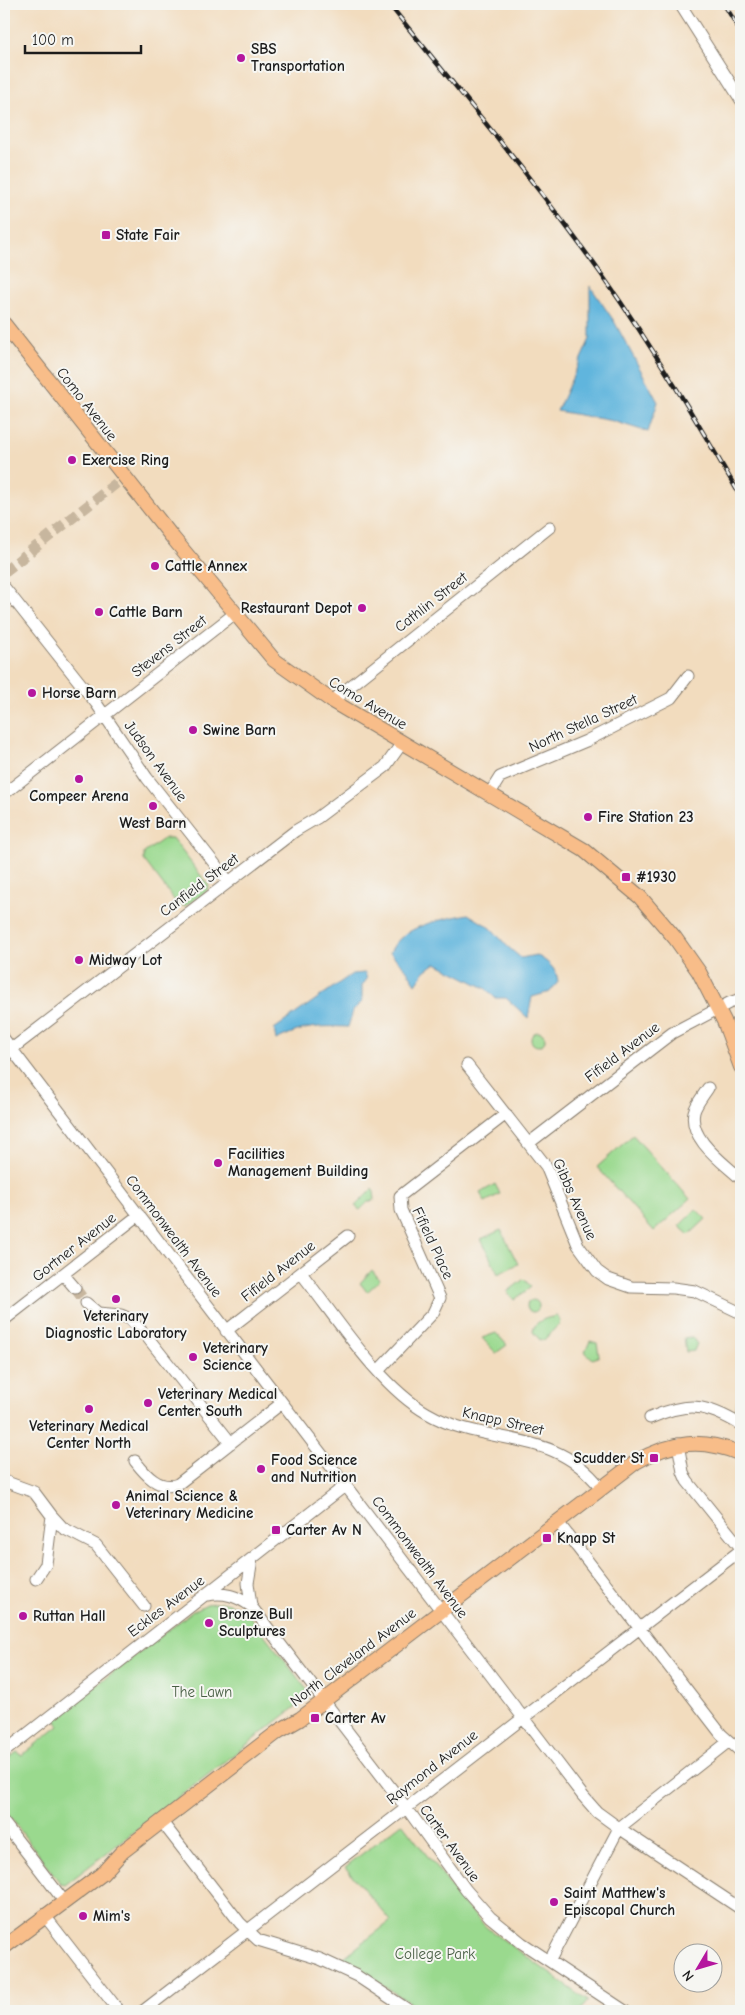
<svg xmlns="http://www.w3.org/2000/svg" width="745" height="2015" viewBox="0 0 745 2015" font-family="'Comic Neue',sans-serif">
  <style>
    .green { fill: #9ad98e; stroke: #5b7a55 }
    .water { fill: #61b5dd; stroke: #3e687c }
    .lines { fill: none; stroke-linecap: round; stroke-linejoin: round }
    .minor-tunnel { stroke: #c7b69e; stroke-width: 11; stroke-dasharray: 11 5.5; stroke-linecap: butt }
    .minor-casing { stroke: #877c6d; stroke-width: 13 }
    .major-casing { stroke: #877c6d; stroke-width: 16 }
    .minor { stroke: #fff; stroke-width: 11 }
    .major { stroke: #f8bd89; stroke-width: 14 }
    .rail-casing { stroke: #1c1c1c; stroke-width: 4.5 }
    .rail { stroke: #f6f6f2; stroke-width: 2.5; stroke-dasharray: 8; stroke-linecap: butt }
    .poi-dot { fill: #b5179e; stroke: #f6f6f2; stroke-width: 2 }
    .labels { text-anchor: middle; dominant-baseline: central; stroke-width: 4; stroke-linejoin: round; paint-order: stroke }
    .poi-label { font-size: 15px; font-weight: bold; fill: #1c1c1c; stroke: #f6f6f2; text-anchor: start }
    .street-label { font-size: 15px; fill: #1c1c1c; stroke: #f6f6f2 }
    .park-label { font-size: 15px; fill: #485e44; stroke: #f6f6f2 }
  </style>
  <rect width="100%" height="100%" fill="#f6f6f2"/>
  <filter id="ink" filterUnits="userSpaceOnUse"><feTurbulence type="fractalNoise" baseFrequency=".02" numOctaves="2"/><feDisplacementMap in="SourceGraphic" scale="10" xChannelSelector="R" yChannelSelector="G"/><feConvolveMatrix kernelMatrix="1 2 1 2 8 2 1 2 1" color-interpolation-filters="sRGB"/></filter>
  <filter id="wash" filterUnits="userSpaceOnUse"><feTurbulence type="fractalNoise" baseFrequency=".0096" numOctaves="4" result="noise"/><feDisplacementMap in="SourceGraphic" scale="20" xChannelSelector="R" yChannelSelector="G"/><feGaussianBlur stdDeviation="1.12" result="paint"/><feColorMatrix in="noise" values="0 0 0 0 0 0 0 0 0 0 0 0 0 0 0 0 0 1.4 0 .05"/><feComposite in="paint" operator="in"/></filter>
  <g filter="url(#wash)">
    <rect width="100%" height="100%" fill="#f2dcbe"/>
    <path class="green" d="M165,838h7l37,48 -3,6 -21,14 -7,-1 -34,-45v-7z
      M531 1039a7 7 0 1 1 14 0a7 7 0 1 1-14 0Z
      M633,1135l57,64 -36,32 -57,-64z
      M495,1184l5,10 -15,8 -5,-9z
      M372,1189l2,3 1,7 -7,3 -8,8 -5,-4z
      M696,1209l10,10 -17,16 -10,-9z
      M501,1230l17,34 -20,10 -17,-35z
      M372,1270l8,10 -13,12 -7,-9z
      M524,1279l7,8 -17,13 -7,-8z
      M527 1306a6 6 0 1 1 12 0a6 6 0 1 1-12 0Z
      M557,1316l3,4 -1,4 -15,16h-4l-7,-8c1,-12 14,-14 24,-16z
      M496,1333l11,12 -11,8 -14,-15z
      M691,1337l3,1 3,5 -3,8 -8,1 -2,-14z
      M590,1341l7,2 2,13 -6,3 -8,-7z
      M741,1390v21l-7,-1z
      M221,1602l15,4 14,10 61,79 -246,190 -4,-1 -57,-75v-47l13,-10 5,3 37,-29 -5,-8 139,-107 14,-7z
      M402,1823l64,83 21,22 101,73 -9,10h-157l-50,-33 -33,-17 52,-40 -46,-54z"/>
    <path class="water" d="M590,286l24,35 44,81 -10,30 -35,-11 -56,-10 33,-72z
      M468,914l23,14 16,18 14,12 15,-3c11,6 21,13 22,27l-8,10 -18,5 -4,21 -22,-20h-11l-10,-10 -49,-25 -11,8 -9,13 -10,-15 -16,-16c11,-28 51,-33 78,-39z
      M365,973l2,6 -5,7v16l-9,9 -5,16c-31,-1 -44,-1 -72,13l-2,-11 78,-55z"/>
  </g>
  <g filter="url(#ink)">
    <g class="lines">
      <path class="minor-tunnel" d="M4,572l120,-95
        M75,1288l11,15"/>
      <g class="minor-casing">
        <path id="minor" d="M680,4l61,96
          M4,587l92,116 51,75 82,104
          M332,701l218,-174
          M490,793l10,-16 86,-36 85,-43 17,-22
          M4,794l230,-180
          M4,1039l579,757 14,16 22,16 122,81
          M4,1055l291,-224 22,-13 68,-51 17,-24
          M467,1065l79,101 32,79 19,26 11,8 23,8 42,1 22,3 46,22
          M708,1088c-5,8 -12,16 -14,24 -6,27 30,51 47,67
          M529,1143l143,-110 57,-30 12,-4
          M301,1273c35,44 78,113 126,140 60,35 125,13 173,74
          M63,1274l12,14
          M86,1303l12,10 23,2 9,4 18,19 83,105
          M4,1320l135,-105
          M226,1331l122,-95
          M378,1371l55,-58 7,-15 -39,-88 -1,-14 106,-82
          M650,1418c37,-16 55,-15 91,7
          M678,1444l5,28 4,9 54,67
          M135,1461c10,13 24,30 43,23l104,-81
          M4,1481l30,11 18,24 -6,48 -10,15
          M52,1516l11,12 33,17 48,61
          M557,1521l164,213 20,18
          M252,1559l-4,24 3,23 160,208 55,76 24,27 32,26 103,68
          M207,1595c18,-3 30,1 44,11
          M4,1752l342,-267
          M162,1822l78,101 18,17 62,19 37,17 53,35
          M4,1823l60,78
          M45,1916l74,95
          M550,1960l69,-132 109,-86
          M143,2011l598,-461"/>
      </g>
      <g class="major-casing">
        <path id="major" d="M4,324l169,214 101,122 58,41 252,149 56,47 35,41 24,34 25,49 17,46
          M4,1947l98,-73 20,-22 157,-121 21,-12 336,-257c35,-21 68,-24 105,-8"/>
      </g>
      <use href="#minor" class="minor"/>
      <use href="#major" class="major"/>
      <g class="rail-casing">
        <path id="rail" d="M389,4c72,90 148,179 215,274 50,71 94,145 137,219
          M724,4l17,28"/>
      </g>
      <use href="#rail" class="rail"/>
    </g>
  </g>
  <g class="poi-dot">
    <circle cx="241" cy="58" r="5"/>
    <rect x="101" y="230" width="10" height="10" rx="2.5"/>
    <circle cx="72" cy="460" r="5"/>
    <circle cx="155" cy="566" r="5"/>
    <circle cx="362" cy="608" r="5"/>
    <circle cx="99" cy="612" r="5"/>
    <circle cx="32" cy="693" r="5"/>
    <circle cx="193" cy="730" r="5"/>
    <circle cx="79" cy="779" r="5"/>
    <circle cx="153" cy="806" r="5"/>
    <circle cx="588" cy="817" r="5"/>
    <rect x="621" y="872" width="10" height="10" rx="2.5"/>
    <circle cx="79" cy="960" r="5"/>
    <circle cx="218" cy="1163" r="5"/>
    <circle cx="116" cy="1299" r="5"/>
    <circle cx="193" cy="1357" r="5"/>
    <circle cx="148" cy="1403" r="5"/>
    <circle cx="89" cy="1409" r="5"/>
    <rect x="649" y="1453" width="10" height="10" rx="2.5"/>
    <circle cx="261" cy="1469" r="5"/>
    <circle cx="116" cy="1505" r="5"/>
    <rect x="271" y="1525" width="10" height="10" rx="2.5"/>
    <rect x="542" y="1533" width="10" height="10" rx="2.5"/>
    <circle cx="23" cy="1616" r="5"/>
    <circle cx="209" cy="1623" r="5"/>
    <rect x="310" y="1713" width="10" height="10" rx="2.5"/>
    <circle cx="554" cy="1902" r="5"/>
    <circle cx="83" cy="1916" r="5"/>
  </g>
  <g class="labels">
    <g class="poi-label">
      <text x="251" y="49">SBS<tspan x="251" dy="17">Transportation</tspan></text>
      <text x="116" y="235">State Fair</text>
      <text x="82" y="460">Exercise Ring</text>
      <text x="165" y="566">Cattle Annex</text>
      <text x="352" y="608" text-anchor="end">Restaurant Depot</text>
      <text x="109" y="612">Cattle Barn</text>
      <text x="42" y="693">Horse Barn</text>
      <text x="203" y="730">Swine Barn</text>
      <text x="79" y="796" text-anchor="middle">Compeer Arena</text>
      <text x="598" y="817">Fire Station 23</text>
      <text x="153" y="823" text-anchor="middle">West Barn</text>
      <text x="636" y="877">#1930</text>
      <text x="89" y="960">Midway Lot</text>
      <text x="228" y="1154">Facilities<tspan x="228" dy="17">Management Building</tspan></text>
      <text x="116" y="1316" text-anchor="middle">Veterinary<tspan x="116" dy="17">Diagnostic Laboratory</tspan></text>
      <text x="203" y="1348">Veterinary<tspan x="203" dy="17">Science</tspan></text>
      <text x="158" y="1394">Veterinary Medical<tspan x="158" dy="17">Center South</tspan></text>
      <text x="89" y="1426" text-anchor="middle">Veterinary Medical<tspan x="89" dy="17">Center North</tspan></text>
      <text x="644" y="1458" text-anchor="end">Scudder St</text>
      <text x="271" y="1460">Food Science<tspan x="271" dy="17">and Nutrition</tspan></text>
      <text x="126" y="1496">Animal Science &amp;<tspan x="126" dy="17">Veterinary Medicine</tspan></text>
      <text x="286" y="1530">Carter Av N</text>
      <text x="557" y="1538">Knapp St</text>
      <text x="219" y="1614">Bronze Bull<tspan x="219" dy="17">Sculptures</tspan></text>
      <text x="33" y="1616">Ruttan Hall</text>
      <text x="325" y="1718">Carter Av</text>
      <text x="564" y="1893">Saint Matthew's<tspan x="564" dy="17">Episcopal Church</tspan></text>
      <text x="93" y="1916">Mim's</text>
    </g>
    <g class="street-label">
      <text transform="translate(87 404) rotate(52)">Como Avenue</text>
      <text transform="translate(431 602) rotate(-38)">Cathlin Street</text>
      <text transform="translate(169 646) rotate(-38)">Stevens Street</text>
      <text transform="translate(368 703) rotate(31)">Como Avenue</text>
      <text transform="translate(583 723) rotate(-25)">North Stella Street</text>
      <text transform="translate(156 761) rotate(54)">Judson Avenue</text>
      <text transform="translate(199 885) rotate(-37)">Canfield Street</text>
      <text transform="translate(622 1052) rotate(-37)">Fifield Avenue</text>
      <text transform="translate(575 1199) rotate(66)">Gibbs Avenue</text>
      <text transform="translate(174 1236) rotate(53)">Commonwealth Avenue</text>
      <text transform="translate(433 1243) rotate(65)">Fifield Place</text>
      <text transform="translate(74 1247) rotate(-38)">Gortner Avenue</text>
      <text transform="translate(278 1271) rotate(-38)">Fifield Avenue</text>
      <text transform="translate(503 1421) rotate(13)">Knapp Street</text>
      <text transform="translate(420 1557) rotate(53)">Commonwealth Avenue</text>
      <text transform="translate(166 1606) rotate(-37)">Eckles Avenue</text>
      <text transform="translate(353 1657) rotate(-37)">North Cleveland Avenue</text>
      <text transform="translate(432 1767) rotate(-38)">Raymond Avenue</text>
      <text transform="translate(450 1843) rotate(54)">Carter Avenue</text>
    </g>
    <g class="park-label">
      <text x="202" y="1692">The Lawn</text>
      <text x="435" y="1954">College Park</text>
    </g>
  </g>
  <rect width="745" height="2015" fill="none" stroke="#f6f6f2" stroke-width="20"/>
  <g transform="translate(698 1968) rotate(232)"><circle r="24" fill="#f6f6f2" stroke="#9f9f9c"/>
  <path d="M0-4L9 19L0 12L-9 19Z" fill="#b5179e"/>
  <text y="-8" font-size="14" font-weight="bold" text-anchor="middle" fill="#1c1c1c">N</text>
  </g>
  <path d="M25 45v8h116v-8" fill="none" stroke="#1c1c1c" stroke-width="2.5"/>
  <text x="32" y="45" font-size="15" fill="#1c1c1c" stroke="#f6f6f2" stroke-width="4" paint-order="stroke">100 m</text>
</svg>
